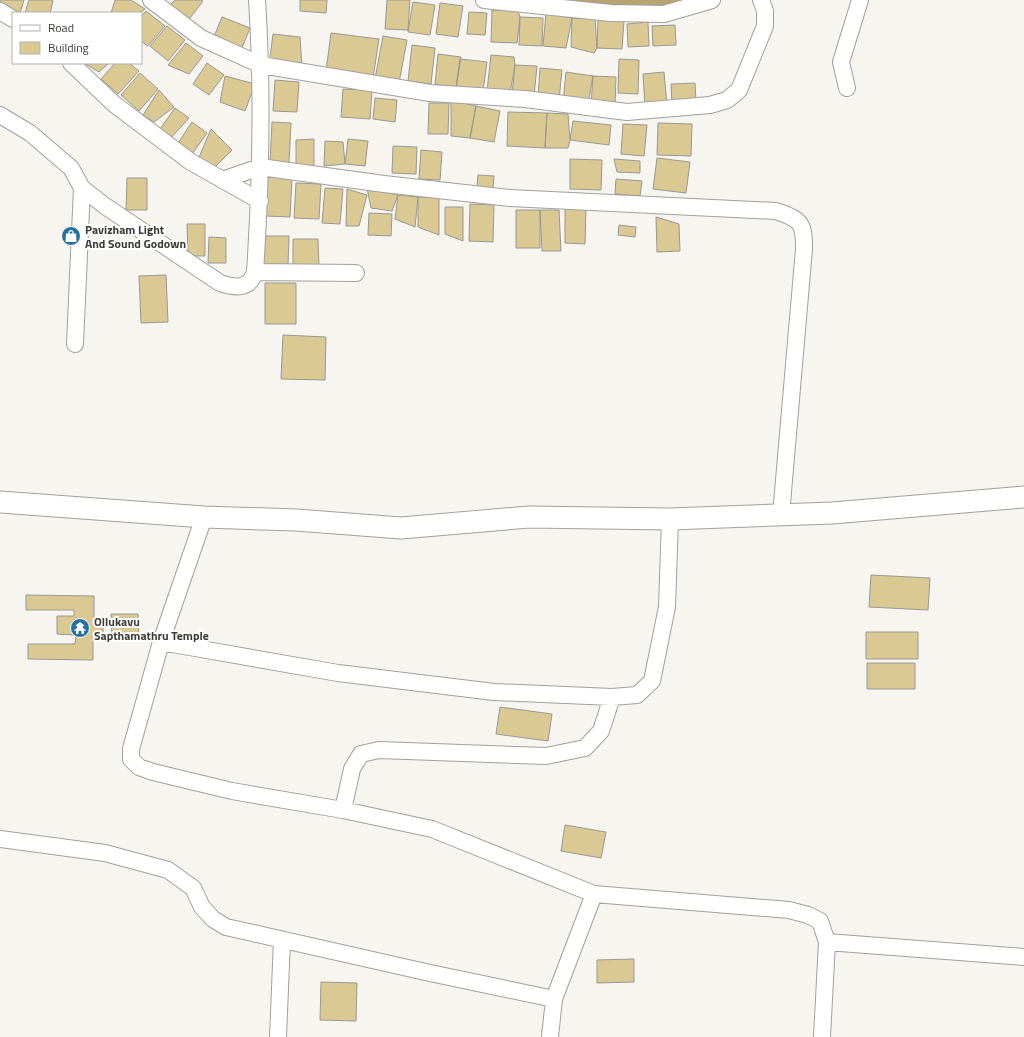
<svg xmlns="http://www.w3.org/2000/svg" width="1024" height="1037" viewBox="0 0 1024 1037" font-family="'Titillium Web',sans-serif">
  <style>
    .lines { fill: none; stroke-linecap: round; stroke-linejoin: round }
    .canal { stroke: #b6a571; stroke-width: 21 }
    .building { fill: #dbc994; stroke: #999793 }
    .minor-casing { stroke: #a2a09c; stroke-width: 18 }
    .tertiary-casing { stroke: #a2a09c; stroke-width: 23 }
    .minor { stroke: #fff; stroke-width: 16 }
    .tertiary { stroke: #fff; stroke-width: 21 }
    .labels { text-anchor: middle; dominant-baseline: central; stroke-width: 4; stroke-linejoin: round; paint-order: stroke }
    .poi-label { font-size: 12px; font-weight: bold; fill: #3d3c3a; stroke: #fff; text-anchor: start }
  </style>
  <rect width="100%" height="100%" fill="#f6f5f0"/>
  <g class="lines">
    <path class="canal" d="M579,0l44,4 54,-4"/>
  </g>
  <path class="building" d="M0,0h24l-4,13 -20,-7z
    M29,0h23l1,1 -3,12h-25z
    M115,0h16l14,9 -5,4h-29z
    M175,0h26l2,1 -16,21 -19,-15z
    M300,0h27l-1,13 -26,-2z
    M387,0h23l-2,30 -23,-1z
    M413,2l22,3 -5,30 -22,-3z
    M440,3l23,3 -5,31 -22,-3z
    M492,10l26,1 2,6 -3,26 -26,-1z
    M146,11l19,15 -17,20 -7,-5v-24z
    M469,12l18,1 -2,22 -18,-1z
    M546,13l26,5 -6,30 -23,-2z
    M222,17l28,11 -9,22 -28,-11z
    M520,17l23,1 -1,28 -23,-1z
    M572,18l23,1 2,29 -3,5 -23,-6z
    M598,19l26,2 -2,28 -25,-1z
    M648,22l1,24 -21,1 -1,-23z
    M675,25l1,20 -23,1 -1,-20z
    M167,26l18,14 -17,21 -18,-15z
    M331,33l48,6 -6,39 -47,-7z
    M273,34l27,3 2,31 -33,-3z
    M383,36l24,4 -8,43 -24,-4z
    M186,43l17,13 -14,18 -21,-9z
    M412,45l23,3 -4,36 -23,-3z
    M438,54l23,3 -5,31 -21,-4z
    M491,55l23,2 1,8 -5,28 -23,-2z
    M460,59l27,3 -4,29 -27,-3z
    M619,59l20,1 -1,34 -20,-1z
    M84,63h25l-10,9z
    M115,63h14l10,8 -21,23 -17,-15z
    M207,63l17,12 -15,20 -16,-11z
    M515,65l22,1 -3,30 -22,-2z
    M540,68l22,2 -3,30 -21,-2z
    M566,72l27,4 -5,28 -25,-2z
    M664,72l3,33 -22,2 -2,-33z
    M140,73l18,16 -19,22 -18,-16z
    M225,76l30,8 -10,27 -25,-9z
    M593,76l23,1 -1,29 -24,-1z
    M275,80l24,2 -2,30 -24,-1z
    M695,83l1,19 -24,1 -1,-19z
    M343,89l29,1 -2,29 -29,-2z
    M159,90l15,17 -20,15 -11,-7z
    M375,98l22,2 -2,22 -22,-3z
    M451,100l25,6 -6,32 -19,-2z
    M429,103h20l-1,31h-20z
    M476,106l24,5 -6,31 -24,-4z
    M175,108l14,10 -18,20 -11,-9z
    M508,112l39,1 -2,35 -38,-2z
    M547,113l21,1 2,26 -2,8h-23z
    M573,121l38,4 -2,20 -39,-5z
    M192,122l15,11 -17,24 -12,-14z
    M272,122l19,1 -2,40h-19z
    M658,123l34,1 -1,32 -34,-1z
    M623,124l24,1 -3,31 -23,-2z
    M211,129l21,21 -18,18 -17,-6z
    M314,139v28h-18v-27z
    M348,139l20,2 -3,25 -20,-2z
    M325,141l18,1 2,22 -21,2z
    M393,146l24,1 -1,27 -24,-1z
    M421,150l21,2 -2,28 -21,-1z
    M657,158l33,4 -4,31 -33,-4z
    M570,159l32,1 -1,30 -31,-1z
    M614,159l26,2v12l-23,-1z
    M478,175l16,1 -1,12 -16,-1z
    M268,176l24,1 -2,40 -24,-1z
    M127,178h20v32h-21z
    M616,179l26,2 -2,15 -25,-2z
    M296,183l25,1 -2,35 -25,-1z
    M325,188l18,1 -3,35 -18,-1z
    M367,188l31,7 -6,16 -21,-3z
    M347,189l20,6 -8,31h-13z
    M398,195l20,2 -3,30 -20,-8z
    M418,197h21v38l-21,-8z
    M470,204l24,1 -1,37 -24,-1z
    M445,207h18v34l-18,-7z
    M565,208h21l-1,36 -20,-1z
    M516,210h24v38h-24z
    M540,210h19l2,41h-19z
    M369,213l23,1 -1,22 -23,-1z
    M656,217l23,7 1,27 -23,1z
    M187,224h18v32h-17z
    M619,225l17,2 -1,10 -17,-2z
    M264,236h25l-1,31h-25z
    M209,237l17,1v25h-18z
    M293,239h25l1,27h-26z
    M166,275l2,47 -27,1 -2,-47z
    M265,283h31v41h-31z
    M283,335l43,2 -1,43 -44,-1z
    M871,575l59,3 -2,32 -59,-3z
    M26,595l68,1v26h9v12h-10v26l-65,-1v-15h47l1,-9 -19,-1v-18h17v-6h-48z
    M111,614h27l1,22 -27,1z
    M866,632h52v27h-52z
    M867,663h48v26h-48z
    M500,707l52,7 -4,27 -52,-7z
    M565,825l41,7 -5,26 -40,-7z
    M634,959v23l-37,1v-23z
    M321,982l36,1 -1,38 -36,-1z"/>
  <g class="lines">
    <g class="minor-casing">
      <path id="minor" d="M151,0l50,38 60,27 169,28 95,6 102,13 83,-7 17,-5 12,-10 26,-64v-15l-4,-11
        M484,0l127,13 53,1 48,-14
        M0,11l13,8
        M71,63l43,41 77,58 69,39
        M847,88l-6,-26 19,-62
        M0,115l30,18 41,35 11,20 23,18 115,77c15,5 29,7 35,-11 6,-91 8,-181 2,-272
        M222,180l38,-13 124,17 126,14 266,13c26,9 28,12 28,38l-23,266
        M255,272l101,1
        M75,344l7,-156
        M204,517l-43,125 -30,107v10l8,8 14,5 79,19 111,19 89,19 162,65
        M161,642l177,31 156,19 118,5 25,-2 15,-14 15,-74 3,-88
        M343,810l9,-41 9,-15 18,-4 167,6 39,-8 16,-17 11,-34
        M0,839l105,14 63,17 25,18 9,19 11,12 13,8 204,46 124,26
        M827,942l197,15
        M278,1037l4,-97
        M550,1037l4,-38 40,-105 195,16 19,5 12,6 7,21 -5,95"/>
    </g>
    <g class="tertiary-casing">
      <path id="tertiary" d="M0,502l204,15 92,3 105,8 128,-11 141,2 162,-6 192,-16"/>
    </g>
    <use href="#minor" class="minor"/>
    <use href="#tertiary" class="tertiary"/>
  </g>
  <defs>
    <g id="shop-disc" transform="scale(1)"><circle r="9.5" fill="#2372a4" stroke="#fff"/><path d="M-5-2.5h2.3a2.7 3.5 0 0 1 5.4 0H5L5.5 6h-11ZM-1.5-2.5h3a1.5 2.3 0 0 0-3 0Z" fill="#fff"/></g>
    <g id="temple-disc" transform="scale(1)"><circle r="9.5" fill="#2372a4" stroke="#fff"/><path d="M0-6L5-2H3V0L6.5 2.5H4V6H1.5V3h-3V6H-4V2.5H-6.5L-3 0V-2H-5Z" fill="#fff"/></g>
  </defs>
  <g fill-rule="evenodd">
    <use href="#shop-disc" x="71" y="236"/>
    <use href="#temple-disc" x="80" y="628"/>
  </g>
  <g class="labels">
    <g class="poi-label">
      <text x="85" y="229">Pavizham Light<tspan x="85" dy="14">And Sound Godown</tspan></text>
      <text x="94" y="621">Ollukavu<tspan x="94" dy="14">Sapthamathru Temple</tspan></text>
    </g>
  </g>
  <rect x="12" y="12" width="130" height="52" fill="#ffffff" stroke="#b1b1b0"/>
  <rect x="20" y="25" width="20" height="6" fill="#ffffff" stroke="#b1b1b0"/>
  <text x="48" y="32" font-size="12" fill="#3d3c3a">Road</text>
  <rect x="20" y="42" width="20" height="12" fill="#dbc994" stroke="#b1b1b0"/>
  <text x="48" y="52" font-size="12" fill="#3d3c3a">Building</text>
</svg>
